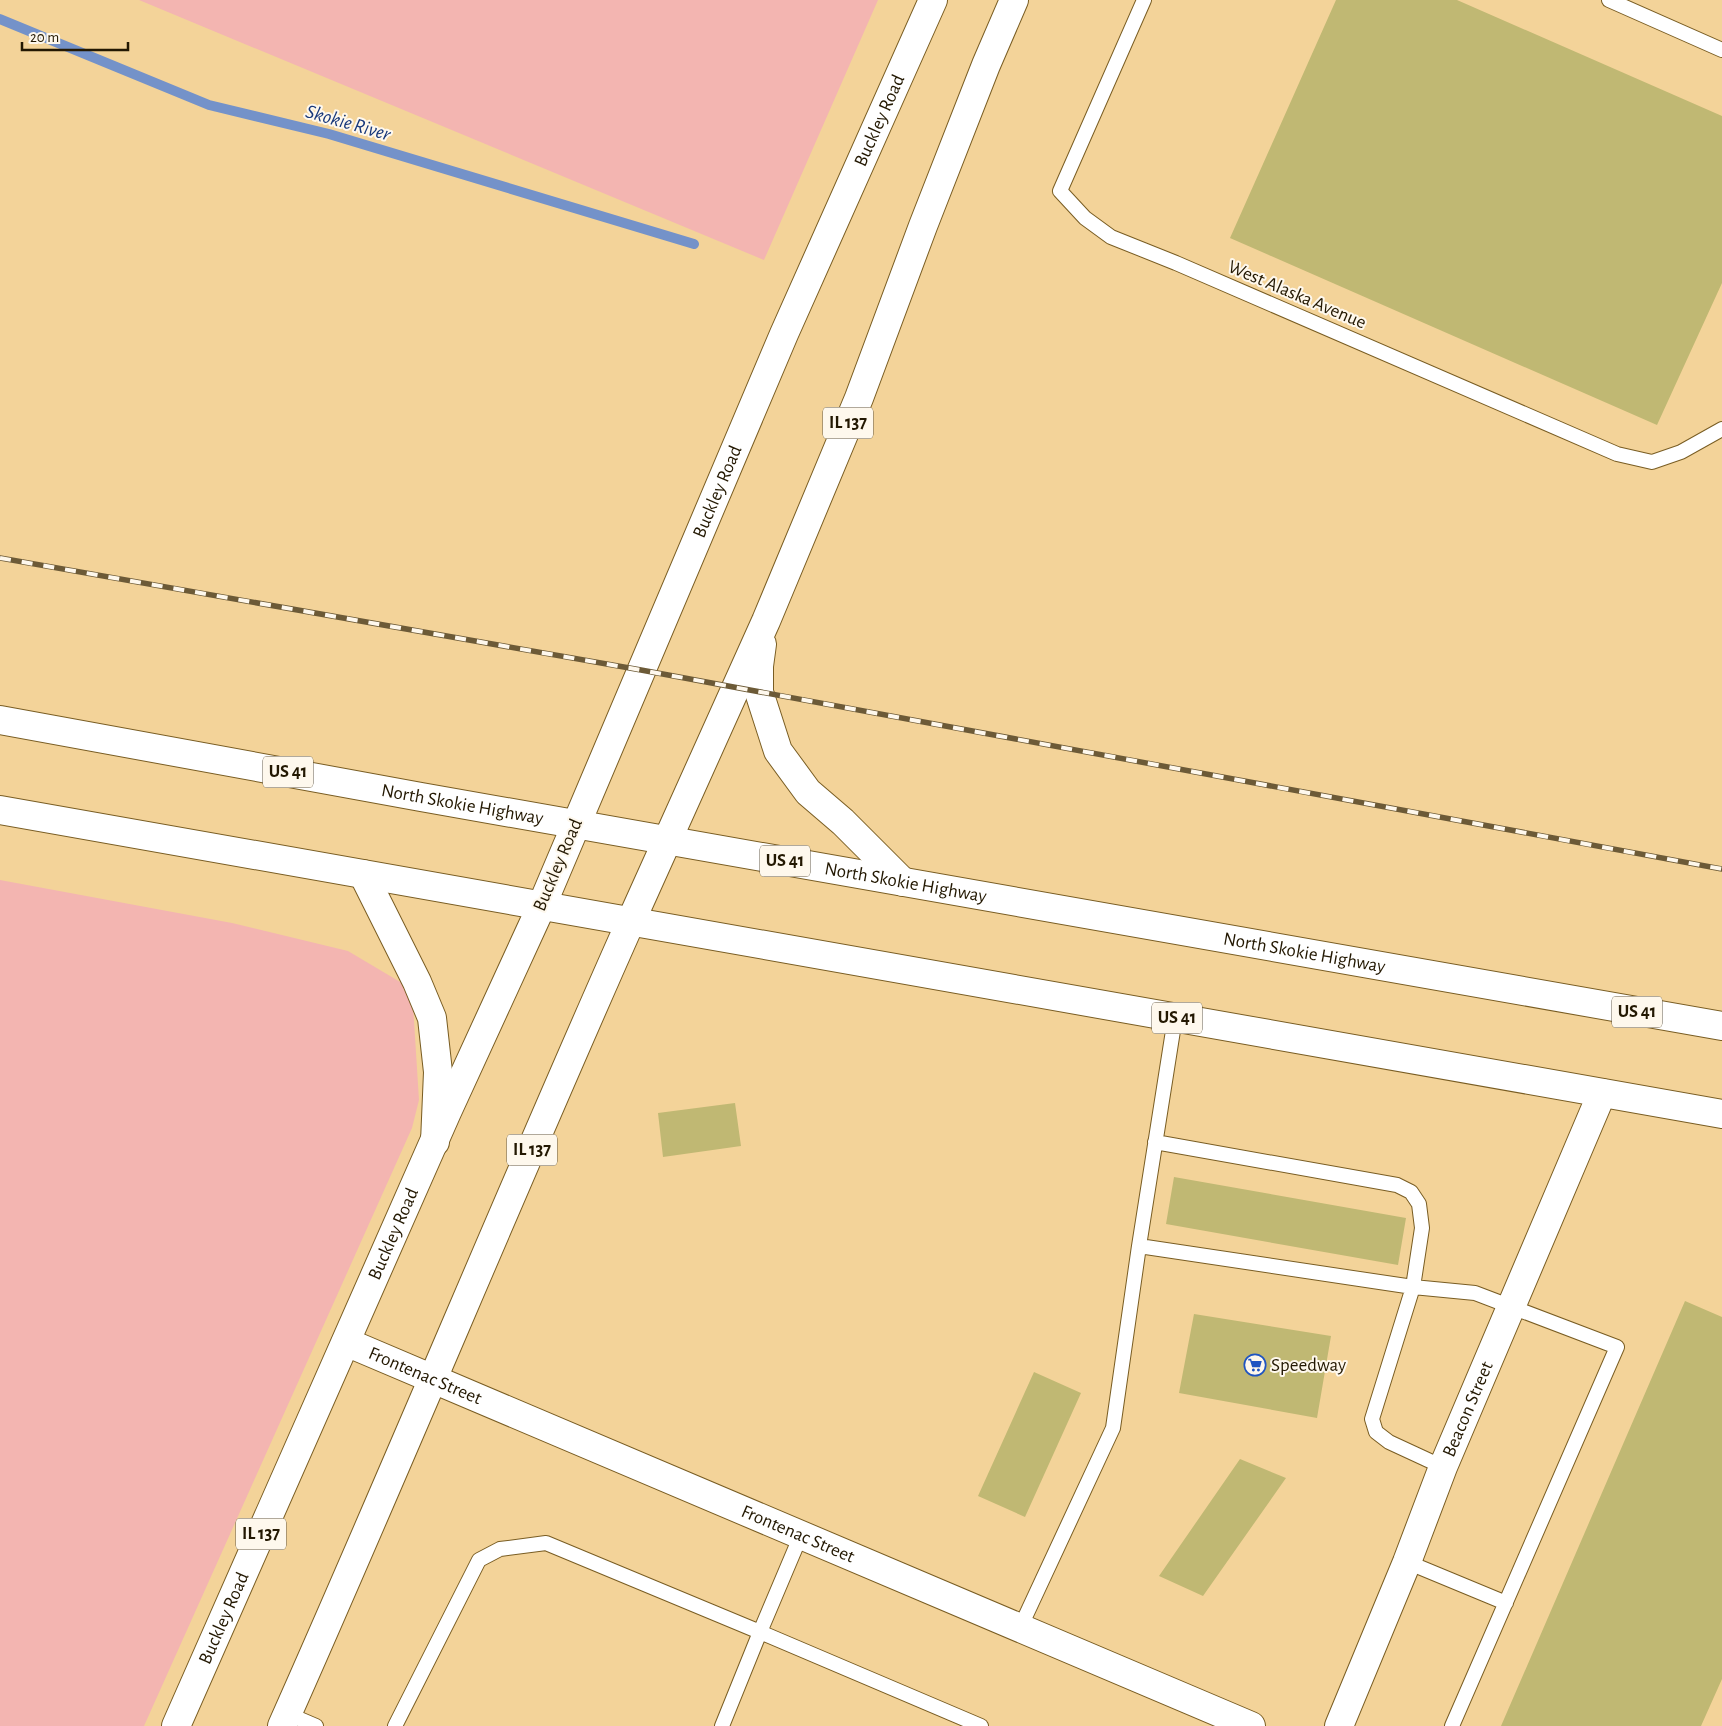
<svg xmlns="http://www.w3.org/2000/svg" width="1722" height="1726" viewBox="0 0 1722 1726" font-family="'Alegreya Sans',sans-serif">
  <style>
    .green { fill: #f3b5b1 }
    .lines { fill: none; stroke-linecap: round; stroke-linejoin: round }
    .stream { stroke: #7492c9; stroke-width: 10 }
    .building { fill: #c0b873 }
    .service-casing { stroke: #795d23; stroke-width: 16 }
    .minor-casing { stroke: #795d23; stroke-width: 30 }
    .primary-casing { stroke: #795d23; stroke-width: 30 }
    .trunk-casing { stroke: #795d23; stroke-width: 30 }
    .service { stroke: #fff; stroke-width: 14 }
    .minor { stroke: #fff; stroke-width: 28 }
    .primary { stroke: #fff; stroke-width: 28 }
    .trunk { stroke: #fff; stroke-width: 28 }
    .rail-casing { stroke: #6c5a37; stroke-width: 5.5 }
    .rail { stroke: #fef8ed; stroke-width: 4; stroke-dasharray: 11; stroke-linecap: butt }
    .labels { text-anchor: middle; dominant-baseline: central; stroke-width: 4; stroke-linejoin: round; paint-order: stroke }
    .shield { fill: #fef8ed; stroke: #655b48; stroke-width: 1 }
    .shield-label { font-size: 18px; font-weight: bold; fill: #231802 }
    .street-label { font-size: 19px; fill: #231802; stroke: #fef8ed }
    .poi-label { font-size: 19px; fill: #231802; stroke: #fef8ed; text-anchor: start }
    .water-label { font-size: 20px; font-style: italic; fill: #17377a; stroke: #fef8ed }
  </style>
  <rect width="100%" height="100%" fill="#f3d399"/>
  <path class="green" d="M139,0h739l-114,260z
    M0,880l232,43 116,28 64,38 7,111 -7,28 -268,598h-144z"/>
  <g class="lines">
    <path class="stream" d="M0,19l209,86 120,29 365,110"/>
  </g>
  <path class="building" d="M1336,0h121l265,116v167l-65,142 -427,-187z
    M735,1103l6,43 -78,11 -5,-44z
    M1174,1177l232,41 -8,47 -232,-41z
    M1685,1301l37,16v362l-21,47h-200z
    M1194,1314l137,22 -14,82 -138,-25z
    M1034,1372l47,21 -56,124 -47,-21z
    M1240,1459l46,19 -83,118 -44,-20z"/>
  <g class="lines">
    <g class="service-casing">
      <path id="service" d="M1144,0l-84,191 25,27 26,19 65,26 441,191 35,8 29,-10 41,-23
        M1609,0l113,50
        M1175,1018l-36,228 274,41 62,6 142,54 -165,379
        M1155,1142l242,43 14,7 8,12 3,24 -9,59 -41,132 4,13 13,10 54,25
        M801,1535l-41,97 221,94
        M1407,1562l99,41
        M1020,1628l93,-200 26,-182
        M288,1714l28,12
        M395,1726l84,-166 21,-11 46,-6 214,89 -38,94"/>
    </g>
    <g class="minor-casing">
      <g id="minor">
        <path id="s1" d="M346,1342l905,384"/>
        <path id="s2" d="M1339,1726l68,-164 36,-95 159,-374"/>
      </g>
    </g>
    <g class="primary-casing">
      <g id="primary">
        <path id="s3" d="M176,1726l271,-614 95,-207"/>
        <path d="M282,1726c119,-267 230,-538 349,-805"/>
      </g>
    </g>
    <g class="trunk-casing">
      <g id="trunk">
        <path d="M762,644l-3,22v26l19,59 30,41 35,30 60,60"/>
        <path id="s4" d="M0,720l421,77 1301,229"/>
        <path d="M0,810l1722,304"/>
        <path d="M363,874l54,108 15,36 6,54 -3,70"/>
        <path id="s5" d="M542,905l242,-571 149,-334"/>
        <path d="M631,921l135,-300 93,-223 64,-172 63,-161 28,-65"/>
      </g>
    </g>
    <use href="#service" class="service"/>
    <use href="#minor" class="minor"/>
    <use href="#primary" class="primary"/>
    <use href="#trunk" class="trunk"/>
    <g class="rail-casing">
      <path id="rail" d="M0,558l641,112 1081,199"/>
    </g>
    <use href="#rail" class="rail"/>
  </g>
  <defs>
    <g id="supermarket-ring" transform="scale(1.125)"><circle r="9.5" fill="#fef8ed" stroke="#1f54c1" stroke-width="1.5"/><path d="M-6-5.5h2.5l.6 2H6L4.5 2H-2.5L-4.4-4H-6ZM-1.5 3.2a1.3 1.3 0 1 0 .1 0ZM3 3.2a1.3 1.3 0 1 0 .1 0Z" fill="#1f54c1"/></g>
  </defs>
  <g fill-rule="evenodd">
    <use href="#supermarket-ring" x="1255" y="1365"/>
  </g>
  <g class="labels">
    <g class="shield">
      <rect x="823" y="407.5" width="50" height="31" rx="4"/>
      <rect x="263" y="756.5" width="50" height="31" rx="4"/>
      <rect x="760" y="845.5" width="50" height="31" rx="4"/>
      <rect x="1612" y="996.5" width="50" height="31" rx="4"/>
      <rect x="1152" y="1002.5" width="50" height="31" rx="4"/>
      <rect x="507" y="1134.5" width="50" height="31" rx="4"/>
      <rect x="236" y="1518.5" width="50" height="31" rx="4"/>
    </g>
    <g class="shield-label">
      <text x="848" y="423">IL 137</text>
      <text x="288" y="772">US 41</text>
      <text x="785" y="861">US 41</text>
      <text x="1637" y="1012">US 41</text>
      <text x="1177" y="1018">US 41</text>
      <text x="532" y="1150">IL 137</text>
      <text x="261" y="1534">IL 137</text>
    </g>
    <g class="street-label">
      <text stroke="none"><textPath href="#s5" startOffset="854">Buckley Road</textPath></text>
      <text transform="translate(1297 295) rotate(23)">West Alaska Avenue</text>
      <text stroke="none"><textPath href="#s5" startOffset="449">Buckley Road</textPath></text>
      <text stroke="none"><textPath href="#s4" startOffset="470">North Skokie Highway</textPath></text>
      <text transform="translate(558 865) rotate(-67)">Buckley Road</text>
      <text stroke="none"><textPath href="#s4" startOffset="920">North Skokie Highway</textPath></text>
      <text stroke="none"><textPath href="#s4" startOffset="1325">North Skokie Highway</textPath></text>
      <text stroke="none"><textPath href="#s3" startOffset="538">Buckley Road</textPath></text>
      <text stroke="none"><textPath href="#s1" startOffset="86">Frontenac Street</textPath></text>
      <text stroke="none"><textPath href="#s2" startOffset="342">Beacon Street</textPath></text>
      <text stroke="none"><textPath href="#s1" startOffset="491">Frontenac Street</textPath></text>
      <text stroke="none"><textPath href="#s3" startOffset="118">Buckley Road</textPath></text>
    </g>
    <g class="poi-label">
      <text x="1271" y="1365">Speedway</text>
    </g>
    <g class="water-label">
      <text transform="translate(348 123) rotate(16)">Skokie River</text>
    </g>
  </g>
  <path d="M22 42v8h106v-8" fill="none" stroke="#231802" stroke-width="2.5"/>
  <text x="30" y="42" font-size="15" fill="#231802" stroke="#fef8ed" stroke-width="4" paint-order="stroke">20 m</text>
</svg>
